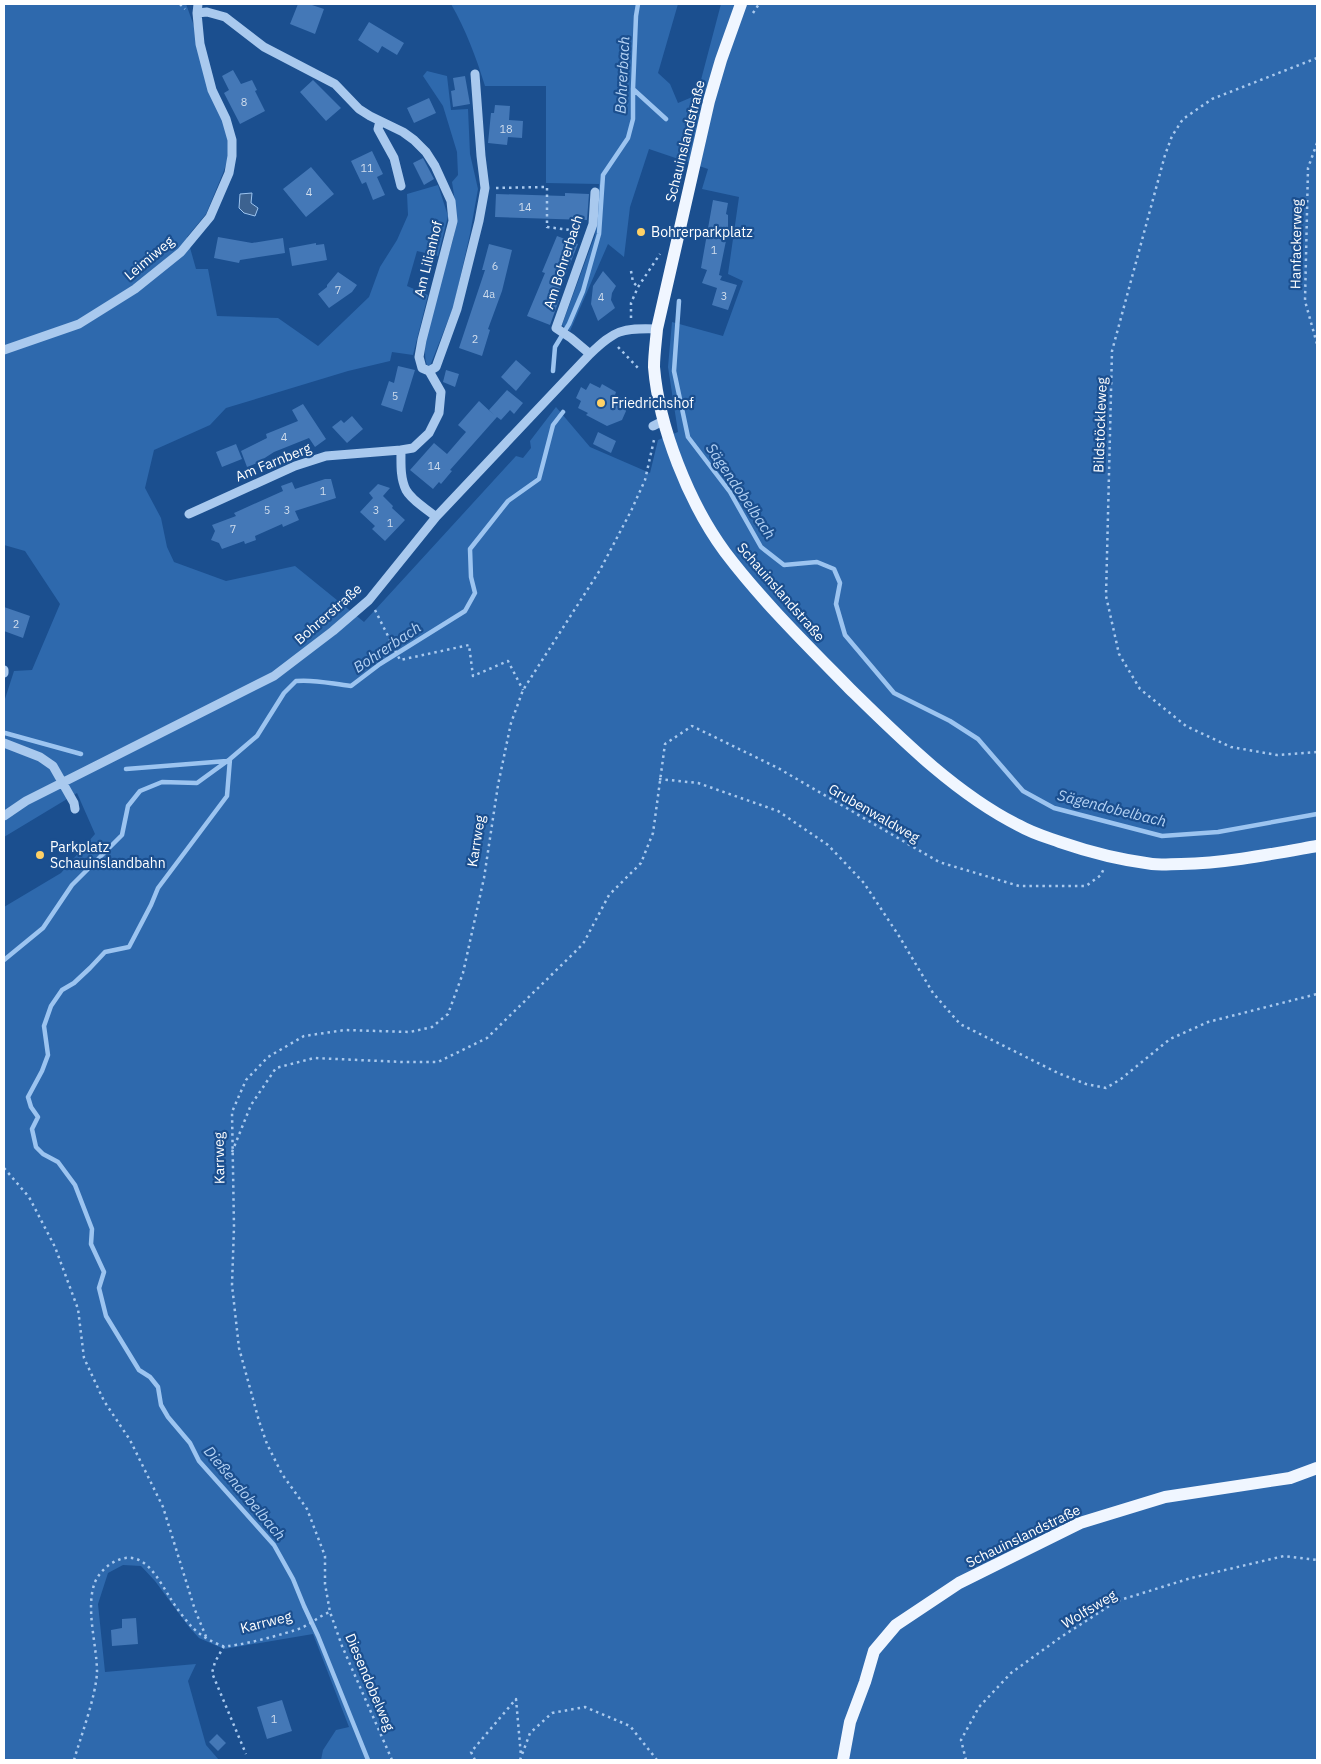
<svg xmlns="http://www.w3.org/2000/svg" width="1321" height="1764" viewBox="0 0 1321 1764" font-family="'IBM Plex Sans',sans-serif">
  <style>
    .green { fill: #2e69ad }
    .water { fill: #3c6290; stroke: #9cc4f0 }
    .lines { fill: none; stroke-linecap: round; stroke-linejoin: round }
    .stream { stroke: #9cc4f0; stroke-width: 4.5 }
    .building { fill: #4478b7 }
    .path { stroke: #a9c9ee; stroke-width: 2.5; stroke-dasharray: 2.5 4; stroke-linecap: butt }
    .minor { stroke: #a9c9ee; stroke-width: 9 }
    .major { stroke: #f0f6ff; stroke-width: 12 }
    .poi-dot { fill: #ffd166; stroke: #1b4f8f; stroke-width: 2 }
    .labels { text-anchor: middle; dominant-baseline: central; stroke-width: 4.5; stroke-linejoin: round; paint-order: stroke }
    .number-label { font-size: 11px; fill: #d0dded }
    .street-label { font-size: 14px; fill: #fff; stroke: #1b4f8f }
    .poi-label { font-size: 14px; fill: #fff; stroke: #1b4f8f; text-anchor: start }
    .water-label { font-size: 15px; font-style: italic; fill: #b5d3f5; stroke: #1b4f8f }
  </style>
  <rect width="100%" height="100%" fill="#1b4f8f"/>
  <path class="green" d="M4,4h182l8,22 34,113 1,17 -6,17 -17,41 -19,23 9,32h12l9,47 61,2 40,28 51,-49 11,-30 17,-27 11,-25 -1,-21 31,-9 10,31 -10,40 -21,-5 -10,35 21,9 -15,60 -21,-3 -2,9 -42,10 -122,37 -16,17 -56,25 -9,38 16,30 6,29 7,15 52,19 69,-15 69,56 152,-166 7,2 8,-10 -1,-7 26,-34 34,40 60,26 8,-33 20,-8 -10,-65 4,-45 51,14 20,-55 -15,-7 11,-77 -37,-8 6,-20 -59,-20 -19,58 -6,50 -16,-13 -38,87 -8,-6 33,-90 4,-51 -53,-1v-97h-61c-9,-29 -19,-56 -34,-82h227l-20,69 12,11 8,19 19,-8 24,-91h596v1756h-996l2,-10 13,-20 13,-3 -36,-93 -89,15 -25,-11 -10,-11 -34,-46 -14,-15 -18,-1 -15,8 -10,31 7,68 91,-8 -8,17 18,64 13,15h-215v-853l57,-34 34,-39 -18,-41 -73,44v-135l10,-31 18,-1 28,-66 -35,-53 -21,-6z
    M427,71l20,5 4,34 17,-1 2,45 8,35 -8,45 -16,71 -24,61 -3,-1c-10,-24 21,-102 27,-130 4,-20 1,-33 -2,-53l6,-7 -1,-23 -14,-46 -20,-30z"/>
  <path class="water" d="M252,193l-1,10 7,5 -3,8 -11,-3 -5,-5 1,-14z"/>
  <g class="lines">
    <path class="stream" d="M633,89l33,30
      M679,301l-5,70 14,66 42,55 31,55 23,18 33,-3 17,7 6,14 -4,21 9,31 49,58 56,28 28,18 45,52 31,17 108,28 56,-4 99,-18
      M553,371l2,-24 14,-23 14,-33 16,-57 4,-59 25,-37 5,-19v-30l3,-73 2,-12
      M5,733l76,21
      M230,759l-3,37 -69,92 -7,17 -22,42 -24,5 -15,16 -16,15 -12,7 -11,16 -7,20 4,29 -6,16 -14,26 3,10 7,10 -6,12 4,18 7,7 15,8 17,23 17,44 -1,15 13,28 -5,16 7,28 33,54 11,7 8,10 3,18 7,12 22,26 9,18 75,84 19,34 11,27 14,30 50,124
      M126,769l101,-8
      M4,960l39,-32 29,-43 50,-50 6,-29 12,-15 22,-9 35,1 33,-24 27,-23 27,-43 12,-12c19,-2 36,3 55,5l29,-22 85,-53 10,-18 -4,-16 -1,-28 38,-48 31,-22 14,-54 10,-13"/>
  </g>
  <path class="building" d="M298,4h11l15,5 -9,25 -25,-10z
    M369,22l35,21 -7,12 -15,-9 -4,7 -20,-13z
    M233,70l8,14 11,-4 5,10 -2,1 10,20 -25,13 -16,-31 5,-3 -7,-14z
    M465,76l5,28 -17,3 -2,-16 4,-1 -2,-12z
    M313,80l28,28 -15,13 -26,-29z
    M429,98l7,15 -22,10 -7,-15z
    M495,105l15,1 -1,14 14,1 -1,17 -14,-1 -1,8 -19,-2 3,-30h3z
    M372,151l11,23 -6,3 8,18 -12,5 -7,-18 -4,2 -11,-23z
    M423,158l11,21 -10,6 -11,-22z
    M311,167l23,27 -28,23 -23,-28z
    M565,193l24,1 -2,26 -92,-3 1,-23 69,2z
    M713,200l15,3 -2,11 2,1v16l-9,44 3,1 -2,4 17,5 -9,25 -16,-5 5,-17 -15,-5 5,-13 -6,-2z
    M557,236l21,8 -22,55 3,1 -9,25 -23,-9 18,-43 -3,-1z
    M218,237l34,6 31,-5 2,15 -45,7 -1,3 -25,-5z
    M316,243v2l8,-1 3,16 -35,6 -3,-18z
    M489,244l23,6 -10,41 -14,38 2,1 -8,26 -23,-8 26,-78h-3z
    M603,271l13,15 -4,7 -1,7 4,8 -17,13 -7,-17 2,-18z
    M338,272l19,13 -5,7 -23,16 -11,-14 9,-7v-2z
    M516,360l15,13 -15,18 -15,-14z
    M398,366l17,4 -13,42 -21,-7 8,-24 5,2z
    M446,370l13,4 -4,13 -12,-5z
    M590,383l10,5 2,-4 14,8 -1,3 8,4 3,12 -4,9 -15,6 -21,-11 2,-2 -10,-5 3,-7 -5,-3 5,-11 5,3z
    M507,390l16,13 -9,11 -4,-4 -9,10 -4,-3 -47,53 2,1 -11,13 -2,-2 -6,7 -23,-19 24,-27 13,11 19,-22 -8,-7 21,-24 15,14 -5,-5z
    M303,404l23,35 -11,8 -6,-9 -35,14 -17,11 -10,4 -6,-16 26,-13 -1,-4 32,-13 -6,-11z
    M352,416l11,13 -16,14 -15,-16 9,-7 3,3z
    M598,432l18,9 -5,12 -18,-9z
    M236,444l6,15 -20,8 -6,-15z
    M325,479h6l5,19 -41,13 4,9 -16,7 -1,-3 -27,12 1,4 -11,4 -1,-3 -22,8 -3,-6 -8,-3 4,-9 -3,-6 24,-9 -2,-3 49,-22 -2,-5 11,-4 3,7z
    M378,484l12,4 -7,8 10,10 -1,2 13,12 -20,21 -13,-12 3,-3 -15,-14 13,-14 -4,-5z
    M4,607l26,9 -7,22 -19,-7z
    M136,1618l2,26 -26,2 -1,-16 11,-2v-9z
    M282,1700l10,31 -25,8 -10,-32z
    M217,1734l9,9 -8,8 -9,-9z"/>
  <g class="lines">
    <path class="path" d="M180,4l5,5
      M753,13l6,-9
      M1317,58l-105,41 -29,20 -11,17 -7,19 -53,196 -6,245 13,58 21,35 46,37 45,21 46,8 40,-3
      M1317,143l-9,25 -3,133 12,43
      M496,188l51,-1v40l31,4
      M631,271l2,11 5,5
      M631,318v-15l7,-16 22,-33
      M618,347l22,23
      M375,610l25,50 69,-15 4,31 35,-15 15,29
      M659,779l39,4 80,28 50,34 36,38 35,53 34,57 27,31 98,49 28,11 20,4 15,-9 49,-40 38,-17 109,-28
      M232,1152l19,-47 25,-37 38,-10 89,4h35l49,-24 96,-94 26,-49 32,-32 12,-30 12,-89 27,-18 86,42 161,94 80,24h67l15,-11 3,-7
      M4,1168l25,29 26,50 23,62 6,49 20,43 26,39 33,67 32,103 12,29
      M224,1646l-9,16 -3,11 34,81
      M74,1760c7,-24 22,-64 23,-88 0,-27 -12,-64 -2,-90 4,-9 12,-17 21,-21 27,-13 41,16 53,35 6,10 14,21 22,30 7,8 22,17 32,20 10,2 66,-13 78,-18 10,-4 18,-12 29,-16
      M392,1760l-50,-114 -12,-34 -5,-28v-28l-18,-47 -25,-35 -15,-30 -8,-23 -20,-73 -7,-63 2,-58 -2,-115 14,-32 22,-23 36,-21 41,-6 65,2 22,-5 16,-13 15,-41 21,-95 14,-93 13,-62 12,-33 77,-120 31,-59 14,-31 9,-40
      M475,1760l-4,-8 45,-53 5,57
      M520,1760l10,-27 22,-20 33,-6 45,19 27,34
      M966,1760l-5,-20 18,-33 32,-34 50,-36 56,-36 74,-23 93,-22 33,4"/>
    <path class="minor" d="M197,13l10,-1 18,5 39,30 71,37 24,25 11,7 33,16 11,8 12,12 9,14 16,35 2,20 -31,119 -3,17 3,11 7,3 7,-4 21,-58 22,-88 6,-33 -4,-32 -6,-82
      M380,121l-2,8 16,29 7,28
      M4,350l75,-26 56,-35 46,-37 29,-35 19,-44 3,-17v-16l-6,-21 -14,-29 -12,-46 -3,-31 1,-9
      M590,354l-19,-16 -15,-10 37,-104 2,-32
      M429,371l12,21 -2,21 -10,20 -16,15 -12,2c0,13 -1,28 5,40 6,11 21,19 30,27
      M653,426l10,-5
      M189,514l106,-48 31,-10 75,-6
      M4,670v3
      M4,743l36,14 13,9 21,37 1,6
      M4,816l22,-15 248,-125 59,-45 36,-31 67,-83 154,-163c25,-24 31,-26 67,-25"/>
    <path class="major" d="M741,4l-20,56 -12,41 -52,228c-1,12 -3,26 -3,38 5,61 35,136 71,185 37,49 82,93 125,137 50,49 107,106 170,137 12,7 26,11 40,16 29,10 61,18 92,22 9,1 19,0 29,0 46,-1 91,-10 136,-18
      M843,1760l7,-38 15,-40 9,-31 22,-26 63,-42 121,-60 85,-26 125,-19 27,-10"/>
  </g>
  <g class="poi-dot">
    <circle cx="641" cy="232" r="5"/>
    <circle cx="601" cy="403" r="5"/>
    <circle cx="40" cy="855" r="5"/>
  </g>
  <g class="labels">
    <g class="number-label">
      <text x="244" y="102">8</text>
      <text x="506" y="129">18</text>
      <text x="367" y="168">11</text>
      <text x="309" y="192">4</text>
      <text x="525" y="207">14</text>
      <text x="714" y="250">1</text>
      <text x="495" y="266">6</text>
      <text x="338" y="290">7</text>
      <text x="489" y="294">4a</text>
      <text x="724" y="296">3</text>
      <text x="601" y="297">4</text>
      <text x="475" y="339">2</text>
      <text x="395" y="396">5</text>
      <text x="284" y="437">4</text>
      <text x="434" y="466">14</text>
      <text x="323" y="491">1</text>
      <text x="267" y="510">5</text>
      <text x="287" y="510">3</text>
      <text x="376" y="510">3</text>
      <text x="390" y="523">1</text>
      <text x="233" y="529">7</text>
      <text x="16" y="624">2</text>
      <text x="274" y="1719">1</text>
    </g>
    <g class="street-label">
      <text transform="translate(685 141) rotate(-76)">Schauinslandstraße</text>
      <text transform="translate(1296 244) rotate(-89)">Hanfackerweg</text>
      <text transform="translate(149 258) rotate(-40)">Leimiweg</text>
      <text transform="translate(428 259) rotate(-76)">Am Lilianhof</text>
      <text transform="translate(563 262) rotate(-72)">Am Bohrerbach</text>
      <text transform="translate(1100 425) rotate(-88)">Bildstöckleweg</text>
      <text transform="translate(273 462) rotate(-22)">Am Farnberg</text>
      <text transform="translate(781 592) rotate(49)">Schauinslandstraße</text>
      <text transform="translate(328 614) rotate(-41)">Bohrerstraße</text>
      <text transform="translate(874 813) rotate(30)">Grubenwaldweg</text>
      <text transform="translate(476 841) rotate(-81)">Karrweg</text>
      <text transform="translate(219 1158) rotate(-91)">Karrweg</text>
      <text transform="translate(1023 1536) rotate(-26)">Schauinslandstraße</text>
      <text transform="translate(1089 1609) rotate(-31)">Wolfsweg</text>
      <text transform="translate(266 1622) rotate(-14)">Karrweg</text>
      <text transform="translate(370 1682) rotate(67)">Diesendobelweg</text>
    </g>
    <g class="poi-label">
      <text x="651" y="232">Bohrerparkplatz</text>
      <text x="611" y="403">Friedrichshof</text>
      <text x="50" y="847">Parkplatz<tspan x="50" dy="16">Schauinslandbahn</tspan></text>
    </g>
    <g class="water-label">
      <text transform="translate(622 75) rotate(-87)">Bohrerbach</text>
      <text transform="translate(741 491) rotate(56)">Sägendobelbach</text>
      <text transform="translate(387 647) rotate(-34)">Bohrerbach</text>
      <text transform="translate(1112 808) rotate(14)">Sägendobelbach</text>
      <text transform="translate(245 1493) rotate(50)">Dießendobelbach</text>
    </g>
  </g>
  <rect width="1321" height="1764" fill="none" stroke="#ffffff" stroke-width="10"/>
</svg>
